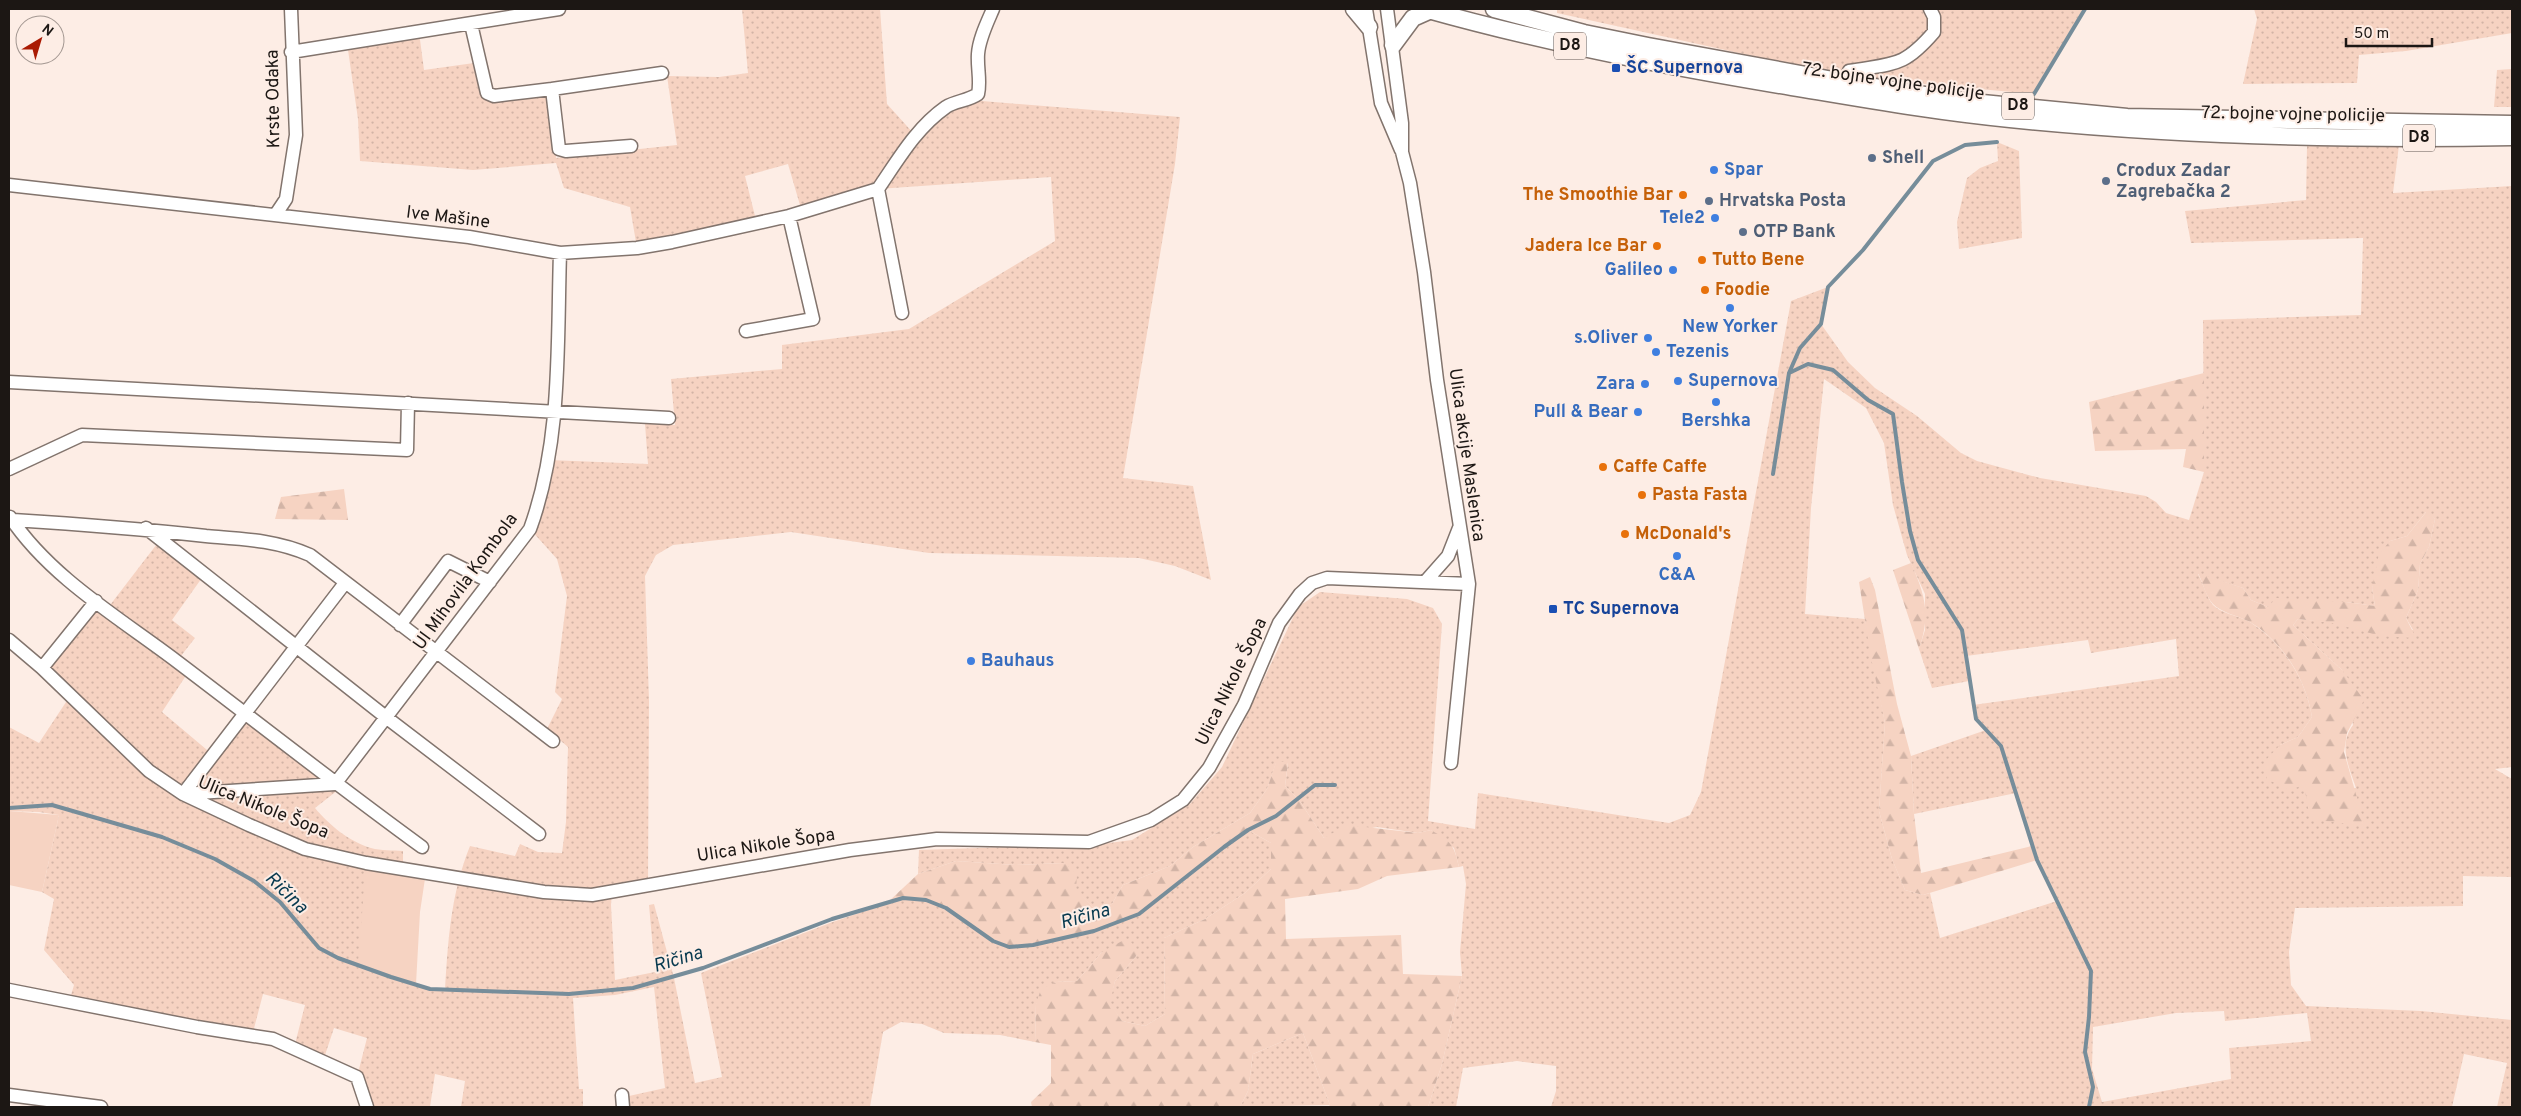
<svg xmlns="http://www.w3.org/2000/svg" width="2521" height="1116" viewBox="0 0 2521 1116" font-family="Overpass,sans-serif">
  <style>
    .grass { fill: url(#grass-dots); fill-rule: evenodd }
    .forest { fill: url(#forest-firs) }
    .garden { fill: #f6d3c2 }
    .lines { fill: none; stroke-linecap: round; stroke-linejoin: round }
    .stream { stroke: #768d9a; stroke-width: 4 }
    .minor-casing { stroke: #82746d; stroke-width: 15 }
    .major-casing { stroke: #82746d; stroke-width: 19 }
    .minor { stroke: #fff; stroke-width: 12 }
    .major { stroke: #fff; stroke-width: 16 }
    .transit-dot { fill: #1a4fb4; stroke: #fdede5; stroke-width: 2 }
    .service-dot { fill: #5c6f8a; stroke: #fdede5; stroke-width: 2 }
    .shop-dot { fill: #3f7fe0; stroke: #fdede5; stroke-width: 2 }
    .food-dot { fill: #e8710a; stroke: #fdede5; stroke-width: 2 }
    .labels { text-anchor: middle; dominant-baseline: central; stroke-width: 4; stroke-linejoin: round; paint-order: stroke }
    .shield { fill: #fdede5; stroke: #605753; stroke-width: 1 }
    .shield-label { font-size: 16px; font-weight: bold; fill: #1c1714 }
    .transit-label { font-size: 18px; font-weight: bold; fill: #164399; stroke: #fdede5; text-anchor: start }
    .street-label { font-size: 18px; fill: #1c1714; stroke: #fdede5 }
    .service-label { font-size: 18px; font-weight: bold; fill: #4e5e75; stroke: #fdede5; text-anchor: start }
    .shop-label { font-size: 18px; font-weight: bold; fill: #366cbe; stroke: #fdede5; text-anchor: end }
    .food-label { font-size: 18px; font-weight: bold; fill: #c56008; stroke: #fdede5; text-anchor: start }
    .water-label { font-size: 19px; font-style: italic; fill: #083a4f; stroke: #fdede5 }
  </style>
  <defs>
    <pattern id="grass-dots" width="8" height="8" patternUnits="userSpaceOnUse" patternTransform="scale(1.25)"><rect width="8" height="8" fill="#f6d3c2"/><path d="M2 2h.1M6 6h.1" fill="none" stroke="#d2b4a6" stroke-width="1.8" stroke-linecap="round"/></pattern>
    <pattern id="forest-firs" width="22" height="20" patternUnits="userSpaceOnUse" patternTransform="scale(1.25)"><rect width="22" height="20" fill="#f6d3c2"/><path d="M5 1l3.5 6h-7zM16 11l3.5 6h-7z" fill="#d2b4a6"/></pattern>
  </defs>
  <rect width="100%" height="100%" fill="#fdede5"/>
  <path class="grass" d="M742,9h138l7,95 28,31 8,-9 47,-26 210,17 -5,47 -52,314 70,8 18,94 -36,-14 -36,-8 -210,-5 -138,-21 -118,13 -17,10 -11,21 4,125 -1,183 -36,7 -1,14 4,75 40,-8 -6,-67 5,-1 20,74 21,105 27,-6 -21,-104 129,-50 73,-25 23,2 20,8 47,33 40,4 61,-14 45,-17 109,-84 23,13v26l-26,24 -40,26 -41,19 1,76 -20,12 -23,-5 -13,-18 6,-22 22,-26 -35,-3 -25,29 -21,1 -20,22 -1,38 -35,-7 -56,-2 -22,-9 -21,-2 -18,10 -13,75h-241v-11l36,-8 -11,-101 -39,8 -42,3 6,91h4v18h-122l4,-26 -30,-7 -5,33h-63l-10,-30 10,-39 -33,-10 -11,33 -29,-13 11,-43 -42,-11 -11,42 -183,-34 5,-17 -30,-35 10,-51 -12,-7 17,-77 -20,-3 -30,-1v-84l30,16 31,-47 -28,-28 54,-67 11,8 53,-69 44,35 -32,45 23,18 -18,23 12,10 -27,41 51,43 32,-43 93,78 -23,18c14,17 35,34 56,40 10,3 22,2 32,3v17l-45,97 72,24 15,1c3,-50 6,-97 25,-144l45,10 5,-12 18,8 24,1 4,-31 2,-75 -21,-18 15,-30 -7,-7 12,-96 -10,-37 -27,-30 19,-69 99,4 -3,-40 30,1 -4,-46 111,-10v-24l127,-16 146,-88 -4,-64 -173,12 -76,23 -14,-48 -43,12 12,48 -120,24 -7,-41 -66,-19 -8,-25 -83,7 -113,-9 -2,-42 -11,-76 72,-11 5,38 50,-7 13,30 65,-4 4,69 121,-13 -10,-69 52,1 29,-4z
    M1557,9h373l4,7 5,-7h146l-51,85 -153,-14 -133,-25 -191,-42z
    M2254,9h258v24l-106,18 -47,4 -2,28 -114,1 14,-65z
    M2512,69v38h-18l3,-37z
    M1997,142l22,9 3,87 -63,11 -2,-27 10,-44 13,-10 18,-7z
    M2399,145l-6,48 119,-7v581l-17,2 17,10v98l-49,-1v30l-168,2 -6,44 2,33 15,21 115,5 91,9v87h-15l10,-44 -43,-9 -12,53h-901l5,-16v-25l-39,-5 -54,7 -7,39h-28l14,-43 20,-88 -2,-24 6,-68 -3,-18 -4,1 -5,-19 -23,-18 -13,3 -41,-6 -53,11 -25,-38 -14,-14 3,-23h-12l-9,26 -17,24 -57,34 -23,19 -47,19 -11,19 -19,3 -18,-17 -11,-27 -49,2 -59,-4 -38,13 1,-24 182,-6 31,-4 58,-36 32,-37 76,-160 22,-15 87,7 26,9 9,16 -14,197 47,8 3,-36 191,30 21,-8 11,-23 90,-491 37,-14 -7,37 27,38 27,26 42,28 44,37 16,8 63,17 106,18 10,6 10,11 23,7 15,-48 -1,-152 158,-5 2,-77 -172,5 -6,-32 121,-11 1,-54zM1824,379l42,29 18,35 9,62 14,50 18,39v36l-6,19 13,39 37,-7 -3,-25 122,-16 3,13 85,-14 3,37 -206,29 3,14 10,11 -75,26 3,58 102,-21 21,67 20,41 -117,37 -10,-45 -7,2 -18,-5 -13,-31 -13,-48 6,-88 -20,-104 -60,-5 6,-106zM2426,512l9,7 -6,28 -9,17 -2,26 -12,28 7,12 -115,-11 -5,6 49,45 11,55c-15,20 -4,42 3,63l-52,-3 -24,-40 18,-8 14,-20c-6,-38 -30,-76 -64,-96 -10,-5 -27,-8 -35,-16 -6,-7 -10,-22 -15,-31l45,14 8,12 17,7 78,-5 29,4 -3,-18 18,-47 17,-5zM2224,1011l1,10 82,-8 4,28 -82,7 2,31 -129,23 -10,-33 1,-42 83,-14z
    M1303,1033l27,72 -90,2 8,-16 5,-37z"/>
  <path class="forest" d="M2204,373v99l-21,-5 3,-18 -91,2 -6,-49z
    M344,489l4,31 -73,-1 6,-22z
    M2427,511l8,8 -6,28 -9,17 -2,26 -12,28 10,20 -35,-2 -49,-13 -34,-4 -5,6 49,45 22,30 -17,33 -3,19 21,74 -55,-7 -6,-34 -15,5 -22,-11 -3,-17 16,-17 18,-8 14,-20c-6,-38 -30,-77 -64,-96 -10,-5 -28,-9 -35,-17 -7,-7 -10,-21 -15,-31l45,15 8,12 17,7 8,-9 70,4 29,4 -3,-18 7,-34 11,-13 17,-5z
    M1911,563c14,32 20,51 8,86l-26,-79z
    M1870,577l5,13 22,114 14,52 3,58 7,59 111,-27 5,14 -114,35 -18,-5 -13,-31 -13,-48 6,-88 -14,-65 -12,-76z
    M1276,762h12l-3,24 14,14 25,38 23,-13 71,8 13,-3c20,12 23,14 28,37l-72,9 -29,13 -73,10 1,40 115,-4 2,39 59,2 -20,88 -14,43h-100l2,-2 -27,-72 -50,21 -5,37 -8,16h-208l-1,-5 20,-19v-38l-16,-3 1,-38 5,-15 15,-7 21,-1 25,-29 20,-11 10,2 5,12 -22,26 -5,22 12,18 23,5 20,-12 -1,-76 41,-19 40,-26 26,-24v-26l-23,-13 -109,84 -45,17 -61,14 -24,2 -16,-6 -47,-33 -20,-8 -23,-2 -15,4 30,-28 38,-13 59,4 49,-2 13,11 -1,16 17,17 19,-3 11,-19 47,-19 23,-19 57,-34 17,-24z"/>
  <path class="garden" d="M9,811l50,4 -17,77 -33,-7z
    M366,863l60,9 -6,40 -4,72 -58,-19z"/>
  <g class="lines">
    <path class="stream" d="M2034,94l51,-85
      M1789,373l19,-9 25,6 35,30 25,14 9,68 8,49 8,29 44,70 14,89 25,27 36,114 54,111 -2,46 -4,35 8,35 -4,20
      M1773,474l16,-101 11,-25 21,-24 7,-37 35,-37 70,-89 32,-16 32,-3
      M9,808l43,-3 110,32 53,22 39,22 26,21 39,46 19,10 53,19 39,12 139,5 64,-6 70,-20 129,-49 71,-21 23,2 20,8 47,33 16,6 24,-2 61,-14 45,-17 85,-67 24,-17 28,-14 39,-31h20"/>
    <g class="minor-casing">
      <path id="minor" d="M1366,9l15,94 20,47
        M1387,9l15,114v29l8,31 14,89 13,108 32,204 -18,179
        M471,24l16,69 7,3 58,-7 7,60 7,2 65,-5
        M291,52l268,-43
        M1844,82l5,-11c45,-8 54,-3 85,-39v-15l-4,-8
        M552,89l110,-16
        M9,185l460,52 91,16 77,-5 35,-6 117,-26 89,-27
        M878,189c20,-29 38,-61 68,-82 9,-6 22,-6 32,-13 3,-13 -1,-26 0,-40 1,-15 9,-31 15,-45
        M878,189l24,124
        M276,214l10,-15 10,-64 -5,-126
        M746,331l67,-12 -24,-103
        M9,382l660,36
        M9,469l73,-34 325,15 1,-47
        M10,517c40,60 108,100 165,143 82,62 163,126 247,187
        M13,520c64,4 129,9 193,16 37,3 70,4 104,19l243,186
        M146,528l241,190 152,116
        M1425,582l23,-26 11,-28
        M400,625l48,-64 42,21
        M9,640l33,28 107,103 34,23 66,31 56,24 61,14 178,29 48,3 258,-45 87,-11 152,3 62,-22 32,-20 26,-32 35,-63 35,-82 21,-29 12,-11 15,-5 142,6
        M42,668l54,-67
        M335,784l195,-255c32,-88 27,-184 30,-276
        M183,794l162,-211
        M183,794l152,-10
        M9,990l188,37 76,12 84,38 10,30
        M9,1095l92,12
        M622,1095l1,12"/>
    </g>
    <g class="major-casing">
      <path id="major" d="M1354,9l15,18
        M1425,9c121,34 243,58 367,78 72,12 145,25 218,32 167,17 335,21 502,18
        M1494,9l90,24 64,13 196,36 118,19 165,16 385,7
        M1393,45l20,-27 18,-8"/>
    </g>
    <use href="#minor" class="minor"/>
    <use href="#major" class="major"/>
  </g>
  <g class="transit-dot">
    <rect x="1611" y="63" width="10" height="10" rx="2.5"/>
    <rect x="1548" y="604" width="10" height="10" rx="2.5"/>
  </g>
  <g class="service-dot">
    <circle cx="1872" cy="158" r="5"/>
    <circle cx="2106" cy="181" r="5"/>
    <circle cx="1709" cy="201" r="5"/>
    <circle cx="1743" cy="232" r="5"/>
  </g>
  <g class="shop-dot">
    <circle cx="1714" cy="170" r="5"/>
    <circle cx="1715" cy="218" r="5"/>
    <circle cx="1673" cy="270" r="5"/>
    <circle cx="1730" cy="308" r="5"/>
    <circle cx="1648" cy="338" r="5"/>
    <circle cx="1656" cy="352" r="5"/>
    <circle cx="1678" cy="381" r="5"/>
    <circle cx="1645" cy="384" r="5"/>
    <circle cx="1716" cy="402" r="5"/>
    <circle cx="1638" cy="412" r="5"/>
    <circle cx="1677" cy="556" r="5"/>
    <circle cx="971" cy="661" r="5"/>
  </g>
  <g class="food-dot">
    <circle cx="1683" cy="195" r="5"/>
    <circle cx="1657" cy="246" r="5"/>
    <circle cx="1702" cy="260" r="5"/>
    <circle cx="1705" cy="290" r="5"/>
    <circle cx="1603" cy="467" r="5"/>
    <circle cx="1642" cy="495" r="5"/>
    <circle cx="1625" cy="534" r="5"/>
  </g>
  <g class="labels">
    <g class="shield">
      <rect x="1554" y="32.5" width="32" height="27" rx="4"/>
      <rect x="2002" y="92.5" width="32" height="27" rx="4"/>
      <rect x="2403" y="124.5" width="32" height="27" rx="4"/>
    </g>
    <g class="shield-label">
      <text x="1570" y="46">D8</text>
      <text x="2018" y="106">D8</text>
      <text x="2419" y="138">D8</text>
    </g>
    <g class="transit-label">
      <text x="1626" y="68">ŠC Supernova</text>
      <text x="1563" y="609">TC Supernova</text>
    </g>
    <g class="street-label">
      <text transform="translate(1893 82) rotate(8)">72. bojne vojne policije</text>
      <text transform="translate(274 99) rotate(-91)">Krste Odaka</text>
      <text transform="translate(2293 115) rotate(1)">72. bojne vojne policije</text>
      <text transform="translate(448 218) rotate(7)">Ive Mašine</text>
      <text transform="translate(1466 455) rotate(82)">Ulica akcije Maslenica</text>
      <text transform="translate(466 582) rotate(-54)">Ul Mihovila Kombola</text>
      <text transform="translate(1232 682) rotate(-64)">Ulica Nikole Šopa</text>
      <text transform="translate(263 808) rotate(22)">Ulica Nikole Šopa</text>
      <text transform="translate(766 846) rotate(-9)">Ulica Nikole Šopa</text>
    </g>
    <g class="service-label">
      <text x="1882" y="158">Shell</text>
      <text x="2116" y="171">Crodux Zadar<tspan x="2116" dy="21">Zagrebačka 2</tspan></text>
      <text x="1719" y="201">Hrvatska Posta</text>
      <text x="1753" y="232">OTP Bank</text>
    </g>
    <g class="shop-label">
      <text x="1724" y="170" text-anchor="start">Spar</text>
      <text x="1705" y="218">Tele2</text>
      <text x="1663" y="270">Galileo</text>
      <text x="1730" y="327" text-anchor="middle">New Yorker</text>
      <text x="1638" y="338">s.Oliver</text>
      <text x="1666" y="352" text-anchor="start">Tezenis</text>
      <text x="1688" y="381" text-anchor="start">Supernova</text>
      <text x="1635" y="384">Zara</text>
      <text x="1628" y="412">Pull &amp; Bear</text>
      <text x="1716" y="421" text-anchor="middle">Bershka</text>
      <text x="1677" y="575" text-anchor="middle">C&amp;A</text>
      <text x="981" y="661" text-anchor="start">Bauhaus</text>
    </g>
    <g class="food-label">
      <text x="1673" y="195" text-anchor="end">The Smoothie Bar</text>
      <text x="1647" y="246" text-anchor="end">Jadera Ice Bar</text>
      <text x="1712" y="260">Tutto Bene</text>
      <text x="1715" y="290">Foodie</text>
      <text x="1613" y="467">Caffe Caffe</text>
      <text x="1652" y="495">Pasta Fasta</text>
      <text x="1635" y="534">McDonald's</text>
    </g>
    <g class="water-label">
      <text transform="translate(286 893) rotate(44)">Ričina</text>
      <text transform="translate(1085 917) rotate(-16)">Ričina</text>
      <text transform="translate(678 960) rotate(-17)">Ričina</text>
    </g>
  </g>
  <rect width="2521" height="1116" fill="none" stroke="#1c1714" stroke-width="20"/>
  <g transform="translate(40 40) rotate(38)"><circle r="24" fill="#fdede5" stroke="#a39791"/>
  <path d="M0-4L9 19L0 12L-9 19Z" fill="#aa1a02"/>
  <text y="-8" font-size="14" font-weight="bold" text-anchor="middle" fill="#1c1714">N</text>
  </g>
  <path d="M2346 38v8h86v-8" fill="none" stroke="#1c1714" stroke-width="2.5"/>
  <text x="2354" y="38" font-size="15" fill="#1c1714" stroke="#fdede5" stroke-width="4" paint-order="stroke">50 m</text>
</svg>
